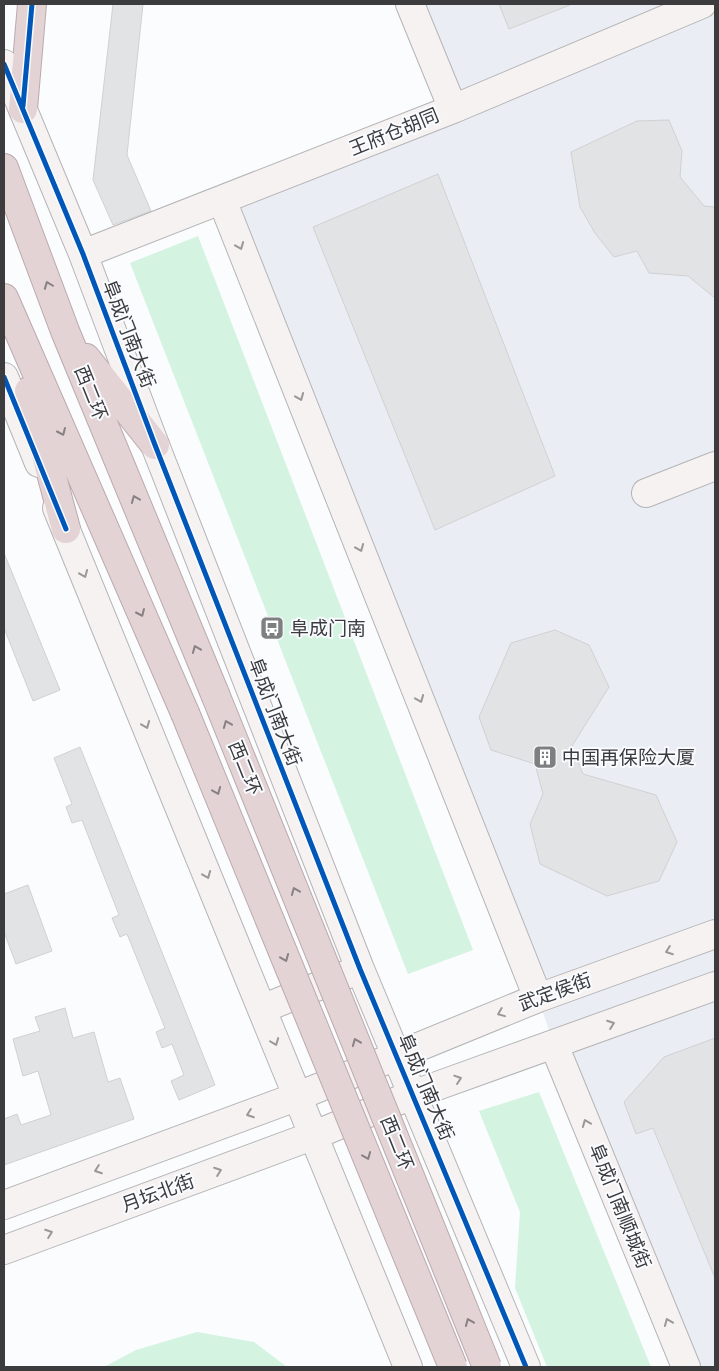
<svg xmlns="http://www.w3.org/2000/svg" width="719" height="1371" viewBox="0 0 719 1371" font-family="Figtree,'Noto Sans SC',sans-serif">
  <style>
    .built { fill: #eaedf3 }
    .green { fill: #d4f3e1 }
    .building { fill: #e2e3e5; stroke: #d0d1d3 }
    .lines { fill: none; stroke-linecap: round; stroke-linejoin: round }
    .secondary-casing { stroke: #b4b4b6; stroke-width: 30 }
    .highway-casing { stroke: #bbaaad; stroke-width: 30 }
    .secondary { stroke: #f6f2f2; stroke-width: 28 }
    .highway { stroke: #e4d3d5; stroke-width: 28 }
    .highway-bridge-casing { stroke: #bbaaad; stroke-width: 30; stroke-linecap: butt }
    .highway-bridge { stroke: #e4d3d5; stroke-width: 28 }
    .cycleway-casing { stroke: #f9fbff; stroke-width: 8 }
    .cycleway { stroke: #0057b8; stroke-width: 5 }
    .oneway { stroke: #999798 }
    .oneway2 { stroke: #888082 }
    .labels { text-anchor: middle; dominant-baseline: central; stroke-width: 4; stroke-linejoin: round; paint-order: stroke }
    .street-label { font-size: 19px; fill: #3c3c3e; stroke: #f9fbff }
    .poi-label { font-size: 19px; fill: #3c3c3e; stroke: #f9fbff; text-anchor: start }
  </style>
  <rect width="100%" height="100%" fill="#fafcfe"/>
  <path class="built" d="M410,4h305v1363h-30l-131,-322 -16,-47 -316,-798 230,-91z"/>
  <path class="green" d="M198,236l275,714 -65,24 -278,-711z
    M539,1092l112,275h-104l-32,-79 5,-76 -41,-101z
    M197,1332l57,10 33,25h-183l32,-17z"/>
  <path class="building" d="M113,4h30l-16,151 24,56 -38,14 -20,-45z
    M499,4h71v1l-61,24z
    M669,120l13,31 -2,26 24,29 11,1v91l-27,-22 -39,-3 -12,-22 -23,6 -19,-24 -15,-26 -9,-55 66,-31z
    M438,174l117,302 -120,54 -122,-303z
    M4,553l56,137 -27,11 -29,-73z
    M555,630l34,15 20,42 -37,59 11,28 73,21 21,47 -18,39 -52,15 -67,-32 -10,-40 13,-30 -8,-30 -44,-14 -12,-33 32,-74z
    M80,747l135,338 -36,15 -8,-19 13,-6 -12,-31 -10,4 -6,-16 9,-4 -38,-94 -7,3 -8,-19 7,-3 -37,-95 -10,3 -6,-16 6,-3 -18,-46z
    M28,885l24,66 -36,13 -12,-32v-38z
    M65,1008l8,30 21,-6 14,50 12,-4 14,41 -130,46v-46l13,-5 4,11 30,-10 -13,-44 -15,5 -10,-37 27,-8 -5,-14z
    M715,1038v240l-62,-150 -17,6 -12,-32 40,-45z"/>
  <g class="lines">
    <g class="secondary-casing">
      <path id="secondary" d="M410,4l43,105
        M4,64l79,190 72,191 205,524 166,398
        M222,200l316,798
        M83,254l370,-145 249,-105
        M4,377l35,86
        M646,493l69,-27
        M57,508l351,859
        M262,1009l91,-37
        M554,1045l132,322
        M4,1205l292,-108 242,-99 177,-64
        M4,1250l308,-114 100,-41 303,-109"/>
    </g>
    <g class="highway-casing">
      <path id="highway" d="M23,109l9,-105
        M4,168l61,163 150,363
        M4,298l181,415
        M86,358l69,87
        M29,391l37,138"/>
    </g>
    <use href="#secondary" class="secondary"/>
    <use href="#highway" class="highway"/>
    <g class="highway-bridge-casing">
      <path id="highway-bridge" d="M215,694l272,673
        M185,713l268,654"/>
    </g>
    <use href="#highway-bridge" class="highway-bridge"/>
    <g class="cycleway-casing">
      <path id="cycleway" d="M4,64l79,190 72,191 205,524 166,398
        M23,106l9,-102
        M4,377l62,152"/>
    </g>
    <use href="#cycleway" class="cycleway"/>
  </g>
  <defs><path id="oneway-chevron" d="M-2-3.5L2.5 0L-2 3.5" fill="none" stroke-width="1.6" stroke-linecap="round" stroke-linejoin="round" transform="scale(1.25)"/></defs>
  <g class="oneway">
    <use href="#oneway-chevron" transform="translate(240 246) rotate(68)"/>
    <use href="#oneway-chevron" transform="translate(300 397) rotate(68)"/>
    <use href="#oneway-chevron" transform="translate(360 548) rotate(68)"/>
    <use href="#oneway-chevron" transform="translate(84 574) rotate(68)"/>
    <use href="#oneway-chevron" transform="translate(420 699) rotate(68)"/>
    <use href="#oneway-chevron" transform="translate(146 725) rotate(68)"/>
    <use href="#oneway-chevron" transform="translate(207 875) rotate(68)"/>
    <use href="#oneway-chevron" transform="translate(669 951) rotate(160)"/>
    <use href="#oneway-chevron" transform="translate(501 1013) rotate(158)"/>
    <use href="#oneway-chevron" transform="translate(611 1024) rotate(-20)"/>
    <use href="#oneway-chevron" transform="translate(275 1042) rotate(69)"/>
    <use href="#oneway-chevron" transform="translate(458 1079) rotate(-19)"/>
    <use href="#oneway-chevron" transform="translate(250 1114) rotate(160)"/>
    <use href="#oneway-chevron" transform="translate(586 1123) rotate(-112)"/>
    <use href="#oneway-chevron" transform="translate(98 1170) rotate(160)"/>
    <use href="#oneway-chevron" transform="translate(218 1171) rotate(-20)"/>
    <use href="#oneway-chevron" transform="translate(49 1233) rotate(-20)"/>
    <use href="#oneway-chevron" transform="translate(668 1322) rotate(-112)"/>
  </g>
  <g class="oneway2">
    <use href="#oneway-chevron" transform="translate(48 285) rotate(-111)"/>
    <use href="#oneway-chevron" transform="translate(62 432) rotate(66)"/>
    <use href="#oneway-chevron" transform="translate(135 499) rotate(-112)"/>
    <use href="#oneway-chevron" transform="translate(141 613) rotate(66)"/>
    <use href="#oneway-chevron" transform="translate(196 649) rotate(-112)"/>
    <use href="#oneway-chevron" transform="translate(227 724) rotate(-112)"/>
    <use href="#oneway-chevron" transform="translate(217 791) rotate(68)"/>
    <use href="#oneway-chevron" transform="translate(295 891) rotate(-112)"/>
    <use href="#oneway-chevron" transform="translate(285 958) rotate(68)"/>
    <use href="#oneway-chevron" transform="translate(356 1042) rotate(-112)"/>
    <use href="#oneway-chevron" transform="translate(367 1156) rotate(68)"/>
    <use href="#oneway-chevron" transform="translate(469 1322) rotate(-112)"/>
  </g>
  <defs>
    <g id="bus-square" transform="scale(1.25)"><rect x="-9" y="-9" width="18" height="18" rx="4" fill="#7e7f81" stroke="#f9fbff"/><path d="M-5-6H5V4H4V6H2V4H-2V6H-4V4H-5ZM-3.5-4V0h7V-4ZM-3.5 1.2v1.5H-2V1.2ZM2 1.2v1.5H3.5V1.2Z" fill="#fff"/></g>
    <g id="building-square" transform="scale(1.25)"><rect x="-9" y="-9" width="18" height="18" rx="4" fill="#7e7f81" stroke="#f9fbff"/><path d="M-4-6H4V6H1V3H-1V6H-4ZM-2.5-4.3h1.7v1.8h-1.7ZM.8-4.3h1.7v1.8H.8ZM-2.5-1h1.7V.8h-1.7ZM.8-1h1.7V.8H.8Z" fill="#fff"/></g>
  </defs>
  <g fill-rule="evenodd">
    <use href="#bus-square" x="272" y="628"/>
    <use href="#building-square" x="545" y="757"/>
  </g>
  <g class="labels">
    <g class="street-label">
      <text transform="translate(394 132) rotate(-22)">王府仓胡同</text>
      <text transform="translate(129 334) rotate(69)">阜成门南大街</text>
      <text transform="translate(91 393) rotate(68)">西二环</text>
      <text transform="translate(275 712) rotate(69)">阜成门南大街</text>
      <text transform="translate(245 768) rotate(68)">西二环</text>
      <text transform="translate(555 992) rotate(-20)">武定侯街</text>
      <text transform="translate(426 1087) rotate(67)">阜成门南大街</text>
      <text transform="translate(397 1143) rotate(68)">西二环</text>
      <text transform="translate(158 1193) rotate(-20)">月坛北街</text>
      <text transform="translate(620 1206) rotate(68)">阜成门南顺城街</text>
    </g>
    <g class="poi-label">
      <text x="290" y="628">阜成门南</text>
      <text x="562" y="757">中国再保险大厦</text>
    </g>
  </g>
  <rect width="719" height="1371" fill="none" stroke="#3c3c3e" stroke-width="10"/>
</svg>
